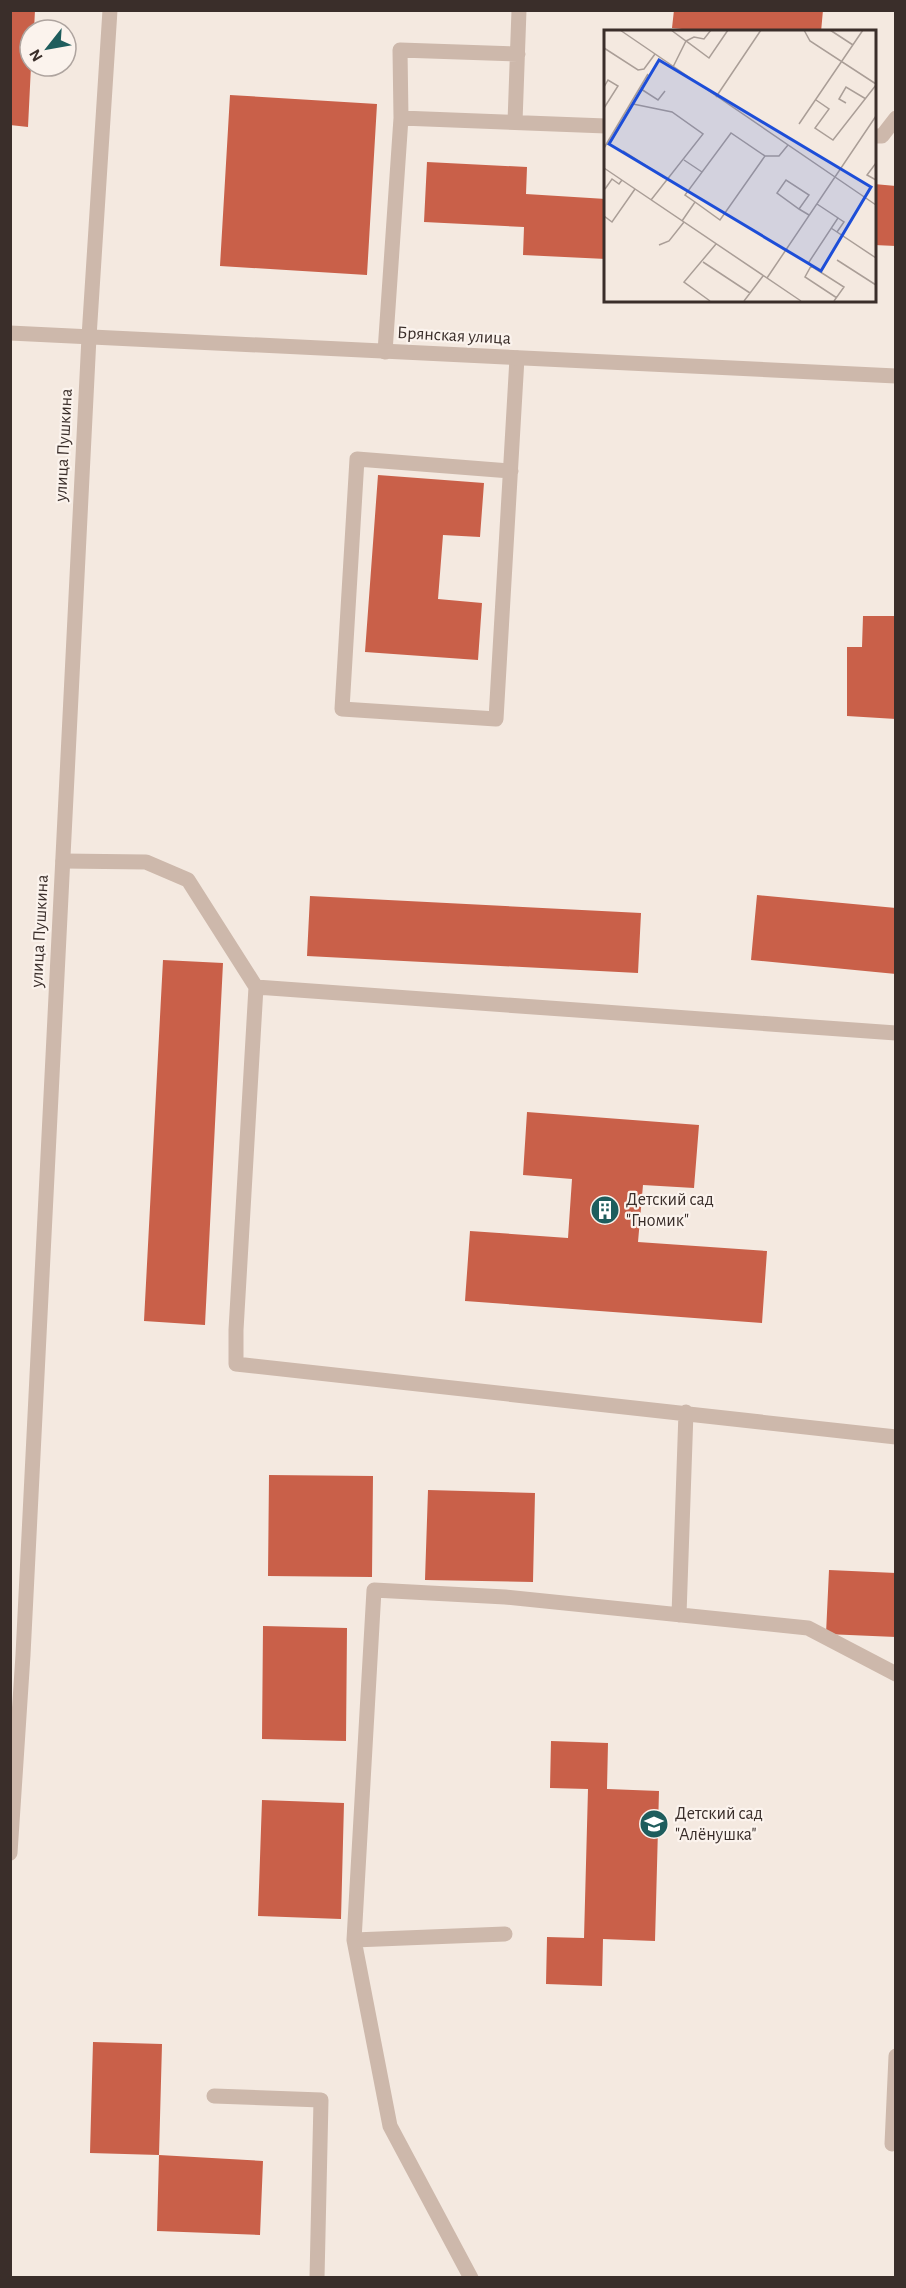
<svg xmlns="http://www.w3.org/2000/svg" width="906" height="2288" viewBox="0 0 906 2288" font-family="'Alegreya Sans',sans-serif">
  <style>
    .building { fill: #c96049 }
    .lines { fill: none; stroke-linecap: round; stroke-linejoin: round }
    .lane { stroke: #cdb8ab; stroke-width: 15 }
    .street { stroke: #cdb8ab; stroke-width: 15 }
    .labels { text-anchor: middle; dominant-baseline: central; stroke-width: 4.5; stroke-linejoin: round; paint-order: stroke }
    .street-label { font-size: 18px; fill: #3a2e2a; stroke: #fbf3ed }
    .poi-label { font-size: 18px; fill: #3a2e2a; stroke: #fbf3ed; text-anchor: start }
    .inset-road { fill: none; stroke: #aa9e97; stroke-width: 1.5 }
    .view { fill: #1d4ed8; fill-opacity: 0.15; stroke: #1d4ed8; stroke-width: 3 }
    .inset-edge { fill: none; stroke: #3a2e2a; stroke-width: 3 }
  </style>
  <rect width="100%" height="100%" fill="#f4e9e0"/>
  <path class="building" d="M10,10h25l-1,20h-4l1,36 -3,61 -18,-2z
    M674,10h149l-2,22h-110l-39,-4z
    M230,95l147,9 -10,171 -147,-9z
    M427,162l100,5 -1,27 80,5v60l-83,-4 1,-28 -100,-5z
    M874,184l22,2v60l-22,-1z
    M378,475l106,8 -4,54 -37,-2 -5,64 44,4 -4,57 -113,-8z
    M863,616h33v103l-49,-3v-69h15z
    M757,895l139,13v66l-145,-14z
    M310,896l331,17 -3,60 -331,-17z
    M163,960l60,3 -18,362 -61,-4z
    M527,1112l172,13 -5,63 -51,-3 -5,57 129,9 -5,72 -297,-22 5,-70 98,7 4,-59 -49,-4z
    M269,1475l104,1 -1,101 -104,-1z
    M428,1490l107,3 -2,89 -108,-2z
    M829,1570l67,3v64l-70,-3z
    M263,1626l84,2 -1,113 -84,-2z
    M551,1741l57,2 -1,46 52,2 -4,150 -52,-2 -1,47 -56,-2 1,-47 37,1 4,-149 -38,-1z
    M262,1800l82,3 -3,116 -83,-3z
    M93,2042l69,2 -3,111 -69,-2z
    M159,2155l104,6 -3,74 -103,-4z"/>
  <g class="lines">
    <path class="lane" d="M401,118l-1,-68 118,4
      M515,122l4,-112
      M874,136h8l14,-18
      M385,352l16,-234 205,8
      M511,471l-154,-12 -15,250 154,10 21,-361
      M63,861l83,1 42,18 68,107
      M896,1033l-640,-46 -20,343v34l660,73
      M679,1615l7,-203
      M354,1940l151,-6
      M214,2096l107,4 -4,178
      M892,2144l4,-88
      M471,2278l-81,-152 -36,-186 20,-350 131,7 303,31 88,46"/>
    <path class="street" d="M10,333l886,43
      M10,1853l13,-198 66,-1318 21,-327"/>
  </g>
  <defs>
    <g id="building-disc" transform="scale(1.5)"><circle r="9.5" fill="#1e5d5d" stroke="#fbf3ed"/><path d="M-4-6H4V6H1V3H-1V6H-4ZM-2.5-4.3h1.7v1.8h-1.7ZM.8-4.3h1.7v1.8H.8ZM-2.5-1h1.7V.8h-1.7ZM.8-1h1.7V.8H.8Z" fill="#fff"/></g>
    <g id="school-disc" transform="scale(1.5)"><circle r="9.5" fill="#1e5d5d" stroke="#fbf3ed"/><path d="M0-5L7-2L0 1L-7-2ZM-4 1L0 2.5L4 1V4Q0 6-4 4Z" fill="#fff"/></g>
  </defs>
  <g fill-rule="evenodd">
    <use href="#building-disc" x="605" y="1210"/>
    <use href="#school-disc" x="654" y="1824"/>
  </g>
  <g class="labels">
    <g class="street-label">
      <text transform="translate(454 336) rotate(3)">Брянская улица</text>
      <text transform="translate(64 445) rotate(-87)">улица Пушкина</text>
      <text transform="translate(40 931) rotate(-87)">улица Пушкина</text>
    </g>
    <g class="poi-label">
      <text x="626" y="1200">Детский сад<tspan x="626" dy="21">"Гномик"</tspan></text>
      <text x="675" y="1814">Детский сад<tspan x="675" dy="21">"Алёнушка"</tspan></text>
    </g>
  </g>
  <g transform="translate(604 30)">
    <rect width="272" height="272" fill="#f4e9e0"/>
    <path class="inset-road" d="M16,0l256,175M67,0l15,11 8,-4 10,2 7,-9M200,0l6,11 66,43M226,0l23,15M0,18l34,22 6,-1 11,-15M69,37l13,-26 23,17 19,-28M0,57l4,-7 10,6 -14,22M37,59l17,11 7,-9M112,67l45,-67M212,70l13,9 -14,19 18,12 43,-55M242,73l-7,-4 7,-12 20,12M29,74l39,8 31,22 -52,66M195,94l64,-94M0,118l44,-74M19,121l42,27M161,126h14l9,-11M80,130l18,12M272,133l-9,12 9,5M0,138l197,133M1,159l7,-10 7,5 3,-4M213,174l21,14 -29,44 2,4 -6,11 32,21M195,179l10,-14 -23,-15 -9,13 22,16 10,6M0,186l8,6 23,-33M78,191l13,-19 25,18 45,-64 -34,-23 -46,62 10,7M227,198l45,30M233,202l7,-10 -6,-4M55,215l10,-4 15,-19M233,230l39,25M99,232l47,31M207,236l33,21 -10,14M163,248l109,-162M106,271l-26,-19 32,-38M140,271l19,-25"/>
    <path class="view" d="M55,30l212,127 -50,84 -212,-127z"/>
    <rect width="272" height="272" class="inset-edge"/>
  </g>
  <rect width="906" height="2288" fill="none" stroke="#3a2e2a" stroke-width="24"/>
  <g transform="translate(48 48) rotate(239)"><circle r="28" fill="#fbf3ed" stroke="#aea49f" stroke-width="1.5"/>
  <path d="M0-4.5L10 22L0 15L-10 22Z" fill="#1e5d5d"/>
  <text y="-9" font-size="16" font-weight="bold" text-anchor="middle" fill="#3a2e2a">N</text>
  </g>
</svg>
